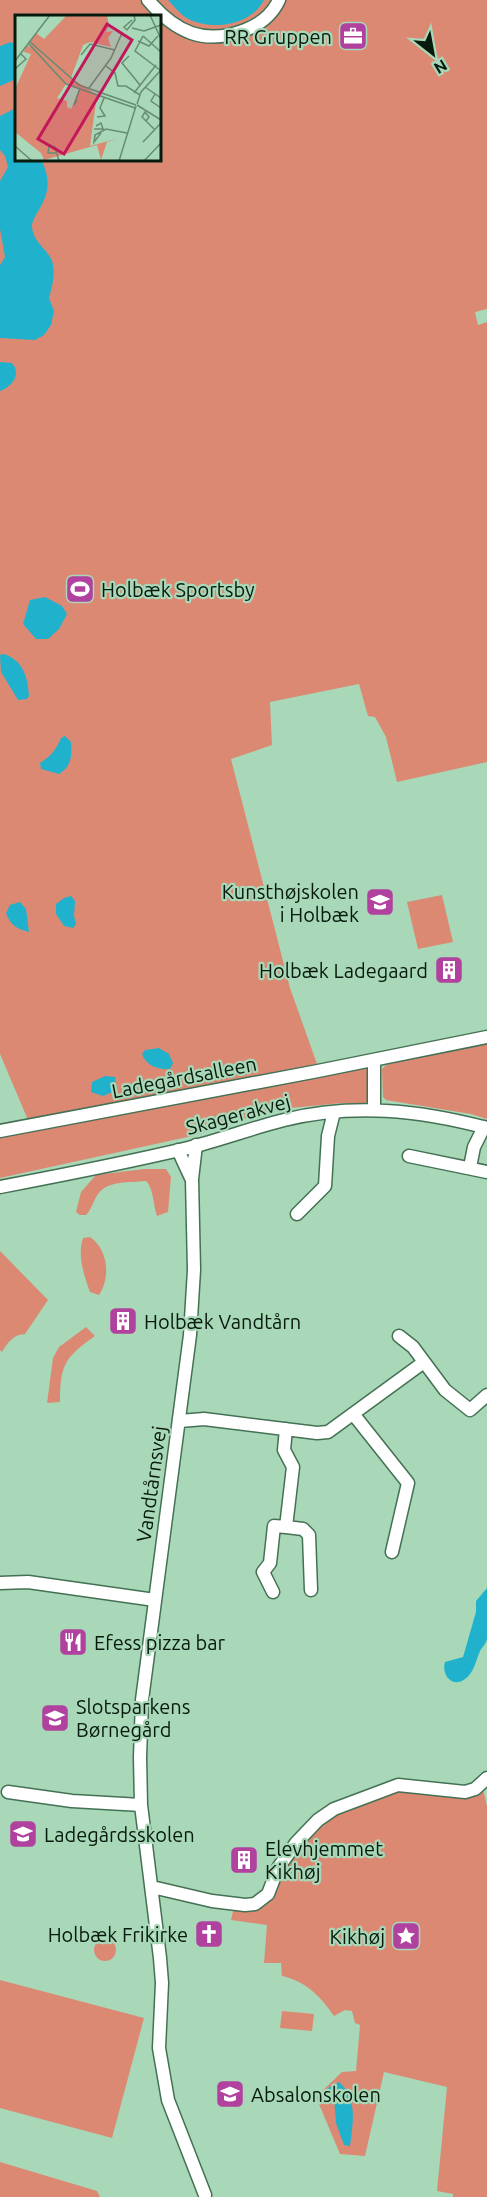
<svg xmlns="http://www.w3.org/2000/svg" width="487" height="2197" viewBox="0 0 487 2197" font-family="Ubuntu,sans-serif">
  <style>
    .green { fill: #dc8974; fill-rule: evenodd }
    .water { fill: #20b2cd }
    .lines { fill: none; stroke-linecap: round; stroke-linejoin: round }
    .minor-casing { stroke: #447154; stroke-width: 15 }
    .minor { stroke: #fff; stroke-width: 12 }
    .labels { text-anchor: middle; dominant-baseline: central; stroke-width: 4.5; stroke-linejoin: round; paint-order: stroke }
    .poi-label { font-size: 20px; fill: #071a0e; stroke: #a8d8b7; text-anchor: start }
    .street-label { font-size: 20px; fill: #071a0e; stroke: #a8d8b7 }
    .inset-road { fill: none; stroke: #688c73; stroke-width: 1.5 }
    .view { fill: #c2185b; fill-opacity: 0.15; stroke: #c2185b; stroke-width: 3 }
    .inset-edge { fill: none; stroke: #071a0e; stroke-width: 3 }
  </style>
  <rect width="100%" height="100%" fill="#a8d8b7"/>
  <path class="green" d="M0,0h487v309l-12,3 3,13 9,-3v440l-90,20 -11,-45 -11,-20 -7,-1 -9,-32 -89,18 2,43 -41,14 59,229 27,76 -289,56 -28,-66zM16,16h143v143h-143z
    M442,895l11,47 -35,7 -11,-47z
    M487,1040v79l-16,-5 -85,-14 -3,-3 -1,-28 4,-4z
    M369,1064l-1,36 -3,3h-23l-62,6 -43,12 -45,15 -192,42v-42z
    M144,1169h22l5,8 -3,35 -11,4c-4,-11 -3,-27 -11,-35 -16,2 -38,-1 -48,13 -5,7 -6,15 -12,21h-6l-4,-3 5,-20 15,-17z
    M90,1237c18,12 21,40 9,58l-9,-3c-6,-17 -13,-36 -7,-54z
    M0,1251l48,49 -23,34c-11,0 -18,9 -23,18l-2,-2z
    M86,1327l9,9c-30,21 -35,29 -35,66l-13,1 6,-45 6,-11z
    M483,1789l4,17v391h-34v-3l-16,-3 10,-104 -63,-15 -19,84 -25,-2 -24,-57 26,-25 14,-1 4,-46 -5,-2 -3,-12 -7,-1 -11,6c-13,-19 -28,-35 -52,-40l-1,-13h-17l3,-38 -36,-5 3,-13 23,1 9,-4 8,-11 11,-28 27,-31 21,-18 54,-23 19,-3z
    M94 1950a11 11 0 1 1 22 0a11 11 0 1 1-22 0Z
    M0,1980l144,38 -32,120 -112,-30z
    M282,2011l32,3 -2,17 -32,-3z
    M0,2162l97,29 3,6h-100z"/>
  <path class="water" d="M168,0h96c-13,26 -55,32 -79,17 -6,-4 -12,-12 -17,-17z
    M11,42l5,3v34l-16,7v-40z
    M16,108v51h25c9,18 9,32 -1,49 -3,5 -7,11 -8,17 0,17 15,23 20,36 4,13 0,25 -3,37l5,13 -3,14 -7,10 -9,5 -35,-2v-73l5,-8 -5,-28v-48l8,-14 -3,-11 -5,-6v-34z
    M0,362l12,1c10,11 0,24 -12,28z
    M45,597l17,9 5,8 -8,15 -11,10h-12l-13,-15 7,-24z
    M3,654c20,5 25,24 26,42l-2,3 -9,1 -17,-28 -1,-17z
    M65,736l6,6c1,13 1,24 -12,32l-18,-5 -1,-6c11,-7 16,-13 21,-25z
    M71,896l4,5 -1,15 2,8 -3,4 -9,-2 -8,-12v-10l8,-6z
    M20,902l6,7 3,23c-12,-3 -19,-7 -23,-19l4,-8z
    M159,1048l10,6 4,9 -3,6c-11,1 -24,-3 -28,-15l3,-4z
    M105,1076l10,1 2,13 -14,6 -12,-4 1,-10z
    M487,1588c0,16 0,36 0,51 -1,5 -5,8 -7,12 -4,9 -6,22 -15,28 -13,10 -24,-5 -20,-17l18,-5 13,-45v-11z
    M339,2082c19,17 14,41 11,64l-6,-1 -8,-22 -2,-25 -7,-5 1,-5z"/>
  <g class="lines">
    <g class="minor-casing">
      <path id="minor" d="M148,0c27,32 56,46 97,30 16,-6 27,-15 34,-30
        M374,1109v-49
        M0,1131l318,-60 169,-34
        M196,1145l-4,34 2,91 -4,65 -48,365 -2,57 1,48 19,153 2,25 -3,65 9,52 37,95
        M178,1150l13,28
        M409,1156l78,16
        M470,1167l4,-20 10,-20
        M0,1187c63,-12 125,-24 188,-39 32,-8 64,-20 96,-28 69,-17 135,-10 203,8
        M297,1214l28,-28 3,-50 6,-24
        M399,1336l14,11 32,43 25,20 17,-15
        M354,1415l54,68 -16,69
        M180,1421l24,-2 113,14 11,-1 96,-70
        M286,1527l17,2 6,6 2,55
        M0,1583l28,-1 127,18
        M273,1592l-10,-20 7,-9 4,-37 12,1 7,-60 -9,-17 2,-21
        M8,1792l64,9 69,4
        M152,1887l60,14 33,4 10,-1 13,-10 10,-26 18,-25 22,-23 16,-11 64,-24 67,7 10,-3 12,-11"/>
    </g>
    <use href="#minor" class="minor"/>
  </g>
  <defs>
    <g id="office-square" transform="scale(1.5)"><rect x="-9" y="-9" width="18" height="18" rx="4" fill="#b0419e" stroke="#a8d8b7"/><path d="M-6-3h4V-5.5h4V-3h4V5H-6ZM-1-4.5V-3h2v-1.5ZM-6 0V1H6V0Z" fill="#fff"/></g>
    <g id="stadium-square" transform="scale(1.5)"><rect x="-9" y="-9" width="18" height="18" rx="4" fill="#b0419e" stroke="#a8d8b7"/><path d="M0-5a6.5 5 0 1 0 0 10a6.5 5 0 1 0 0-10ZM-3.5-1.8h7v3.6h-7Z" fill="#fff"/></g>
    <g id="school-square" transform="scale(1.5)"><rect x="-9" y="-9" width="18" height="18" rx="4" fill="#b0419e" stroke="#a8d8b7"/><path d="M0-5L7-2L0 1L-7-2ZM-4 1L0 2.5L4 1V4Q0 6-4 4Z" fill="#fff"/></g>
    <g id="building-square" transform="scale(1.5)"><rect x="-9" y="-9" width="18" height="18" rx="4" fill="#b0419e" stroke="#a8d8b7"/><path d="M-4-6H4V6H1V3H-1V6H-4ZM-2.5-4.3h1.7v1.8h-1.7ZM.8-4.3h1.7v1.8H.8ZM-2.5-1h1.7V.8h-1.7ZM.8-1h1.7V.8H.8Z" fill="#fff"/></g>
    <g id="restaurant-square" transform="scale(1.5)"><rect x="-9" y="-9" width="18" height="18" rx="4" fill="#b0419e" stroke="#a8d8b7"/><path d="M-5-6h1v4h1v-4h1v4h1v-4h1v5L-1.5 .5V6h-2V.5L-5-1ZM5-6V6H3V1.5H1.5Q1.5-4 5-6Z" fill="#fff"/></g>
    <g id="church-square" transform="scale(1.5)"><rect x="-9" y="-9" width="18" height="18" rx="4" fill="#b0419e" stroke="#a8d8b7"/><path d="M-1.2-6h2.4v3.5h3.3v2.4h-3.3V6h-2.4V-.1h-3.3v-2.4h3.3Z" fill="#fff"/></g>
    <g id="sight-square" transform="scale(1.5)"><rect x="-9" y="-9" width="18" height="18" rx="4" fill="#b0419e" stroke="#a8d8b7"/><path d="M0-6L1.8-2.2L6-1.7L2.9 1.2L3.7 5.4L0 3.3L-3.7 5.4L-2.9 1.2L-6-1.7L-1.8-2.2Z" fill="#fff"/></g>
  </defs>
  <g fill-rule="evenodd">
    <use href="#office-square" x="353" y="36"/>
    <use href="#stadium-square" x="80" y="589"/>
    <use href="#school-square" x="380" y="902"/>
    <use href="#building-square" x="449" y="970"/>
    <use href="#building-square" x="123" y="1321"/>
    <use href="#restaurant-square" x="73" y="1642"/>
    <use href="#school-square" x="55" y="1718"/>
    <use href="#school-square" x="23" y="1834"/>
    <use href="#building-square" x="244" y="1860"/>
    <use href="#church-square" x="209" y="1934"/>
    <use href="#sight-square" x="406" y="1936"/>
    <use href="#school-square" x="230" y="2094"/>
  </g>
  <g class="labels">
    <g class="poi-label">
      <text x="332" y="36" text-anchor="end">RR Gruppen</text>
      <text x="101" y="589">Holbæk Sportsby</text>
      <text x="359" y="891" text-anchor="end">Kunsthøjskolen<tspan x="359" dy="23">i Holbæk</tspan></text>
      <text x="428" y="970" text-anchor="end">Holbæk Ladegaard</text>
      <text x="144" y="1321">Holbæk Vandtårn</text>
      <text x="94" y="1642">Efess pizza bar</text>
      <text x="76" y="1706">Slotsparkens<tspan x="76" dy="23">Børnegård</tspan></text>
      <text x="44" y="1834">Ladegårdsskolen</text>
      <text x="265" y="1848">Elevhjemmet<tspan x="265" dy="23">Kikhøj</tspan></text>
      <text x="188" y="1934" text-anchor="end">Holbæk Frikirke</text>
      <text x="385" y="1936" text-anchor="end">Kikhøj</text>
      <text x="251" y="2094">Absalonskolen</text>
    </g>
    <g class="street-label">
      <text transform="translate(184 1077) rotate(-11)">Ladegårdsalleen</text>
      <text transform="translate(238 1114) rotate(-15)">Skagerakvej</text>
      <text transform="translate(151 1484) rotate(-82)">Vandtårnsvej</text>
    </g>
  </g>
  <g transform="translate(15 15)">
    <rect width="146" height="146" fill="#a8d8b7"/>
    <path d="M52,0h40l2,11 -3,6 7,-1 -5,7 3,9 -21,-5 -7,3 -12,33 26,17 -7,51 30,-8 -13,4 -6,18 -4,-15 -53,15 -3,-7 -26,-21v-43l16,-35 -7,-2 2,-7 5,2 -1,-6 6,-8 8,6zM51,69l14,4 -9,21 -4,-2v-6l-10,-3z" fill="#dc8974" fill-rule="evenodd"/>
    <path class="inset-road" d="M135,0l11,24M117,5l-8,7 3,3 8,-10 -1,-5M117,13l12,3 17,-6M128,21l-8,15 25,19M128,21l18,16M14,26l50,44 57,20M123,26l11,5 9,-10M13,28l38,41 69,24M66,40l9,-11 25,6M114,41l-7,7 18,22M0,46l35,-46M91,51l9,7 3,13h8l14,9M0,54l11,-10 -6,-6M130,72l16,11M74,73l22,-30 11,-25M119,78l22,-28M140,79l-4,7 10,7M62,85l-3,5 6,-17M122,89l4,-12 20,-22M122,90l24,15M82,102l8,-1 -5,-8 4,-10M131,106l3,-4 -4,-5 -3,5 12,12M79,114h9l-2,-6 -5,3M86,118l-7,9 1,-7 11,-6 21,4M128,127l18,-19M0,131l17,15M41,138h-8l1,-8 6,2 4,14M104,146l17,-55M129,146l17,-18"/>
    <path class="view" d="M92,9l25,16 -68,114 -26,-15z"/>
    <rect width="146" height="146" class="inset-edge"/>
  </g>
  <g transform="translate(433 54) rotate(149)" stroke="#a8d8b7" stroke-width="4.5" paint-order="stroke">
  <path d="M0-4.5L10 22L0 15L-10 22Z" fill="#071a0e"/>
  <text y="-9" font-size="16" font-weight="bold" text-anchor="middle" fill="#071a0e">N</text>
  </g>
</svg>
